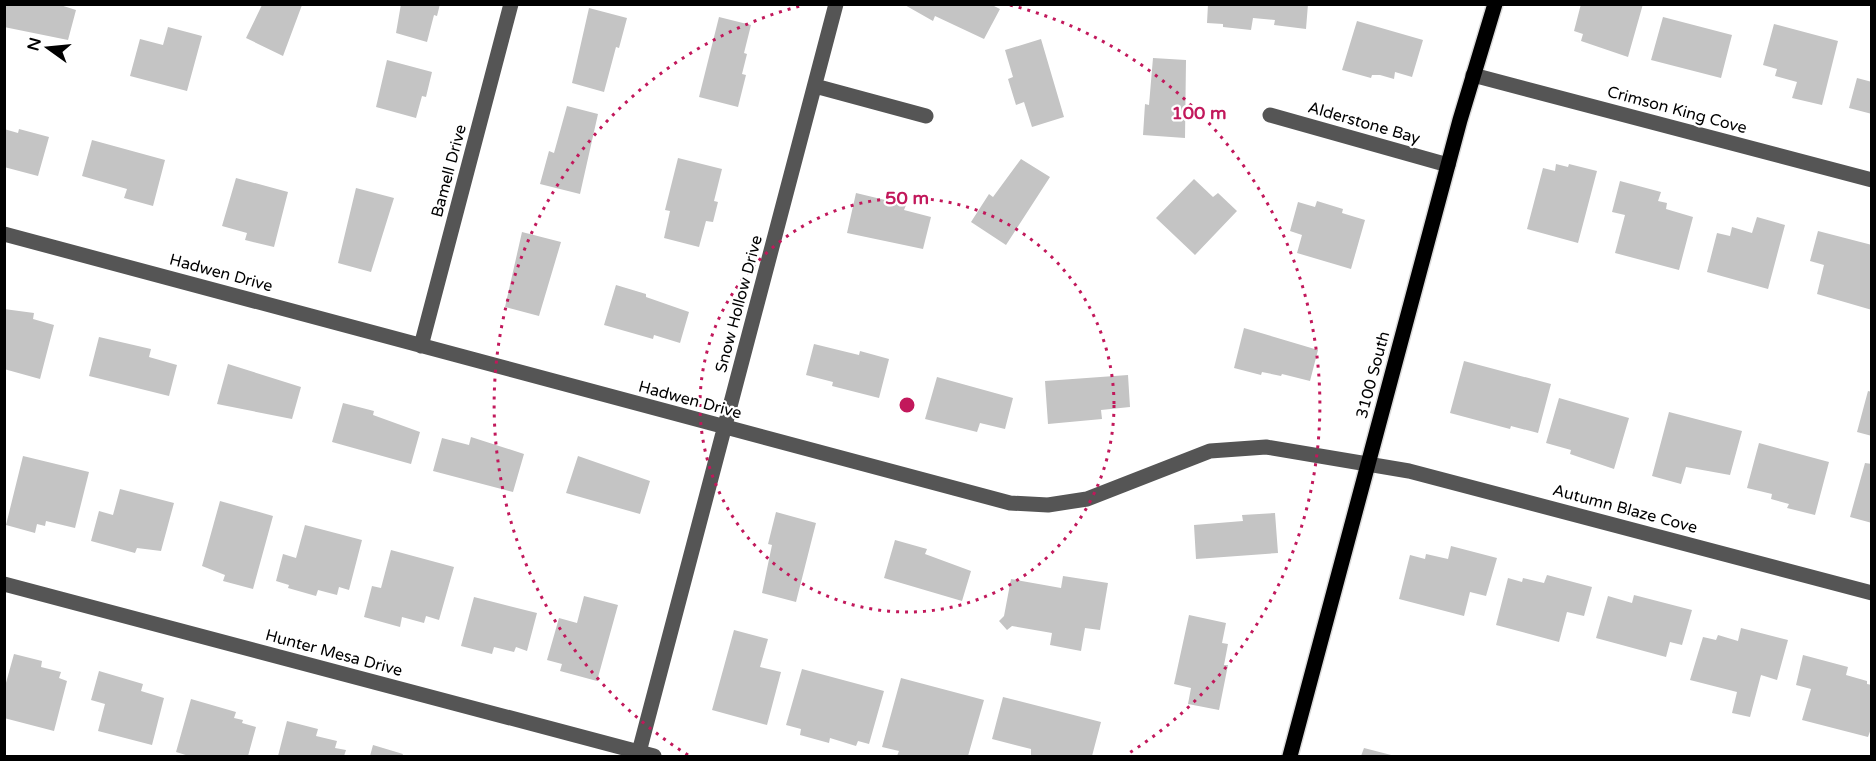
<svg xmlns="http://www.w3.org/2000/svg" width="1876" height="761" viewBox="0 0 1876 761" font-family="'Varela Round',sans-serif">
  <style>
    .building { fill: #c4c4c4 }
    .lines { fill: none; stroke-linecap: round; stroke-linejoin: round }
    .major-casing { stroke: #dbdbdb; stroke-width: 18 }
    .minor { stroke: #555; stroke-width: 15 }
    .major { stroke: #000; stroke-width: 15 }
    .ring { fill: none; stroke: #c2185b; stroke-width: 3; stroke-dasharray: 3 6 }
    .labels { text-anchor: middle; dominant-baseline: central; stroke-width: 4.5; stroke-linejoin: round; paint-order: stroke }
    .street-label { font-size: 16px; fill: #000; stroke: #fff }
    .centre { fill: #c2185b; stroke: #fff; stroke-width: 3 }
    .ring-label { font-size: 18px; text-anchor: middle; font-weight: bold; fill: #c2185b; stroke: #fff; stroke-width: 4.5; stroke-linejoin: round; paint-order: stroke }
  </style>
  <rect width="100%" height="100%" fill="#fff"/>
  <path class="building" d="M4,4h53l19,6 -8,30 -64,-13z
    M401,4h39l-3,12 -3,-1 -7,27 -31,-9z
    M903,4h87l10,5 -16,30 -49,-23 -2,5z
    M1208,4h100l-2,25 -32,-4 1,-5 -22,-2 -2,12 -28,-3v-3l-16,-1z
    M1581,4h62l-15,53 -47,-16 2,-7 -9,-3z
    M262,5h40l-19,51 -37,-18z
    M589,8l38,10 -8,30 -3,-1 -12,45 -32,-9z
    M719,17l32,8 -7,28 3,1 -5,20 4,1 -8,32 -39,-10z
    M1663,17l69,18 -11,43 -70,-18z
    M1357,21l66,19 -11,37 -17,-5 -1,7 -14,-4h-8l-1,3 -29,-8z
    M1774,24l64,17 -16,64 -30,-7 5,-16 -22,-6 2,-7 -14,-4z
    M168,27l34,9 -15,55 -57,-15 10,-37 23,6z
    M1041,39l23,78 -32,10 -8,-25 -8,3 -8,-26 5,-2 -8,-27z
    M1153,58l33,2 -1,78 -42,-3 2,-31 4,1z
    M387,60l45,12 -6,25 -4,-1 -6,22 -40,-11z
    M1857,78l15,4v32l-23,-6z
    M567,106l31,8 -18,80 -40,-10 9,-33 5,2z
    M4,129l14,4 1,-4 30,8 -11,39 -34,-9z
    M92,140l73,20 -12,46 -29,-8 3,-9 -45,-13z
    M678,158l44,11 -8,32 4,1 -5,20 -7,-1 -7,26 -35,-9 6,-27 -5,-1z
    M1021,159l29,18 -44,68 -35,-23 18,-28 4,3z
    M1556,164l12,3 1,-3 28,7 -19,72 -51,-14 16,-61 12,3z
    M236,178l52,14 -14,55 -29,-7 2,-7 -25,-7z
    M1194,179l19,18 5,-4 19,18 -42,44 -39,-37z
    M1620,181l41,11 -3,9 9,2 -1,6 27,8 -14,53 -64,-17 10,-38 -13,-3z
    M356,188l38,10 -23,74 -33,-9z
    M856,193l50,12 -2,5 27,7 -8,32 -76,-16z
    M1317,201l26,8 -1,4 23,7 -14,49 -54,-16 5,-18 -12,-4 8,-29 17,5z
    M1757,217l28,8 -17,64 -61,-17 10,-39 13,3 2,-9 20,6z
    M1818,231l54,14v65l-55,-16 7,-29 -14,-4z
    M522,232l39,10 -22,74 -34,-9z
    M616,285l30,9v3l43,15 -9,31 -26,-8 -1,4 -49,-14z
    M4,309l30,4 -1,6 21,6 -14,54 -36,-10z
    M1244,328l74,22 -8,31 -28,-7 -1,2 -19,-4 -1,3 -27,-7z
    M99,337l52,12 -2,8 28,8 -8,31 -80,-20z
    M814,344l45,11 1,-4 29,8 -10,39 -47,-12 1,-4 -27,-7z
    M1464,361l87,23 -13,49 -27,-7 -1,3 -60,-16z
    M228,364l73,23 -9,32 -75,-15z
    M1128,375l2,32 -29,3 1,9 -54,5 -3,-43z
    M937,377l76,21 -8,31 -25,-6 -3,9 -52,-13z
    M1868,391l4,1v44l-15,-4z
    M1559,398l70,20 -15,51 -44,-15 1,-4 -25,-7z
    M343,403l31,8 -1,4 47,17 -9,32 -79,-22z
    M1669,412l73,19 -12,44 -44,-8 -5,17 -29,-8z
    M471,437l53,17 -11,38 -80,-21 9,-33 27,7z
    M1759,443l70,19 -14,53 -28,-7 2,-4 -18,-5 1,-5 -25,-6z
    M23,456l66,16 -14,56 -29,-7 -1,5 -8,-2 -2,9 -29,-8z
    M578,456l72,25 -10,33 -74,-21z
    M1865,463l7,1v59l-22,-6z
    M120,489l54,14 -13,48 -24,-3 -2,5 -44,-12 8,-30 14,4z
    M220,501l53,15 -20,73 -30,-8 2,-6 -23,-9z
    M776,512l40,11 -20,79 -34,-9 10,-48 -4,-1z
    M1275,513l3,40 -82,6 -2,-34 49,-4 -1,-6z
    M305,525l57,15 -13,50 -10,-3 -2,8 -19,-5 -2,6 -28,-8 1,-3 -13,-4 7,-27 13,4z
    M895,540l32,9 -2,5 46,17 -9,30 -78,-23z
    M1451,546l46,12 -11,38 -16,-4 -6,24 -65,-17 11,-44 15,4 1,-5 22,5z
    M391,550l63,17 -15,53 -13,-4 -2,7 -22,-6 -2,10 -36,-10 8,-31 9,2z
    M1547,575l45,12 -8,29 -17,-4 -8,30 -63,-17 12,-47 14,4 1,-4 21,5z
    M1063,576l45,7 -8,47 -15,-2 -4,23 -31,-6 2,-12 -40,-7 -5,4 -8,-9 5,-5 7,-37 50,9z
    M1634,595l58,15 -10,35 -12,-3 -4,15 -70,-19 12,-42 24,7z
    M584,596l34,9 -21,76 -37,-10 2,-7 -15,-4 12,-42 18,5z
    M474,597l63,16 -10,38 -11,-4 -2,5 -20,-5 -2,7 -31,-8z
    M1189,615l37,8 -4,20 6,1 -4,21h4l-9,45 -31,-6 3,-16 -17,-4z
    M1741,628l47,12 -11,40 -16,-5 -11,42 -18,-4 5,-21 -47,-12 13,-43 13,3 2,-5 20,6z
    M734,630l34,9 -8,28 21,5 -14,53 -55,-15z
    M14,654l28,7 -1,6 20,5 -2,6 8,3 -13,50 -50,-13v-28z
    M1803,655l45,12 -2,8 21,6v3l5,1v41l-4,11 -66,-17 9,-31 -15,-4z
    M802,669l82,22 -15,53 -11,-3 -2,5 -26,-8 -1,5 -29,-8 1,-6 -15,-4z
    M99,671l44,13 -2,7 23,7 -12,47 -54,-14 7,-27 -14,-4z
    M901,678l83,22 -16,56h-71l2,-5 -17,-4z
    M1003,697l98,25 -9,34h-61v-7l-39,-10z
    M191,699l45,13 -2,6 9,2 -1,3 14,4 -8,29h-59l-13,-4z
    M287,721l31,8 -2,7 21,5 -2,7 11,2 -2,6h-66z
    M373,745l30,9 -1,2h-32z
    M1364,748l31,8h-34z"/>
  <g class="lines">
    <g class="major-casing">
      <path id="major" d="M1290,756l170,-636 35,-116"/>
    </g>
    <path class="minor" d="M1473,75l399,105
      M815,86l111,30
      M1270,115l178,50
      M4,234l1006,269 38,2 39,-6 123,-48 56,-4 143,24 463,122
      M421,346l90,-342
      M4,584l650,172
      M639,752l197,-748"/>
    <use href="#major" class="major"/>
  </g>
  <g class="ring">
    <circle cx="907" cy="405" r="207"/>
    <path d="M688 755A413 413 0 0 1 804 5M1010 5A413 413 0 0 1 1126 755"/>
  </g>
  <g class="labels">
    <g class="street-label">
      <text transform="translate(1677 110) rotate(15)">Crimson King Cove</text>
      <text transform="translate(1364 123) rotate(16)">Alderstone Bay</text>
      <text transform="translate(449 171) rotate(-75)">Bamell Drive</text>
      <text transform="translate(221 273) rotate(15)">Hadwen Drive</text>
      <text transform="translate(739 304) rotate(-75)">Snow Hollow Drive</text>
      <text transform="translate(1373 375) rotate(-75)">3100 South</text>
      <text transform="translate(690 400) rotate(15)">Hadwen Drive</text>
      <text transform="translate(1625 509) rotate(15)">Autumn Blaze Cove</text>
      <text transform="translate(334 653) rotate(15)">Hunter Mesa Drive</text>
    </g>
  </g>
  <circle cx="907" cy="405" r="9" class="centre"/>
  <g class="ring-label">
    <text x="1199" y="119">100 m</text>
    <text x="907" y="204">50 m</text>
  </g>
  <rect width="1876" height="761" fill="none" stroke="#000000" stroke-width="12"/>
  <g transform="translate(48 48) rotate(285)" stroke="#ffffff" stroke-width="4.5" paint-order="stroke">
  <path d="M0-4.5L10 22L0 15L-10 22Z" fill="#000000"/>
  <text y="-9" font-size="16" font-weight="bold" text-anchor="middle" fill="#000000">N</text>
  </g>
</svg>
